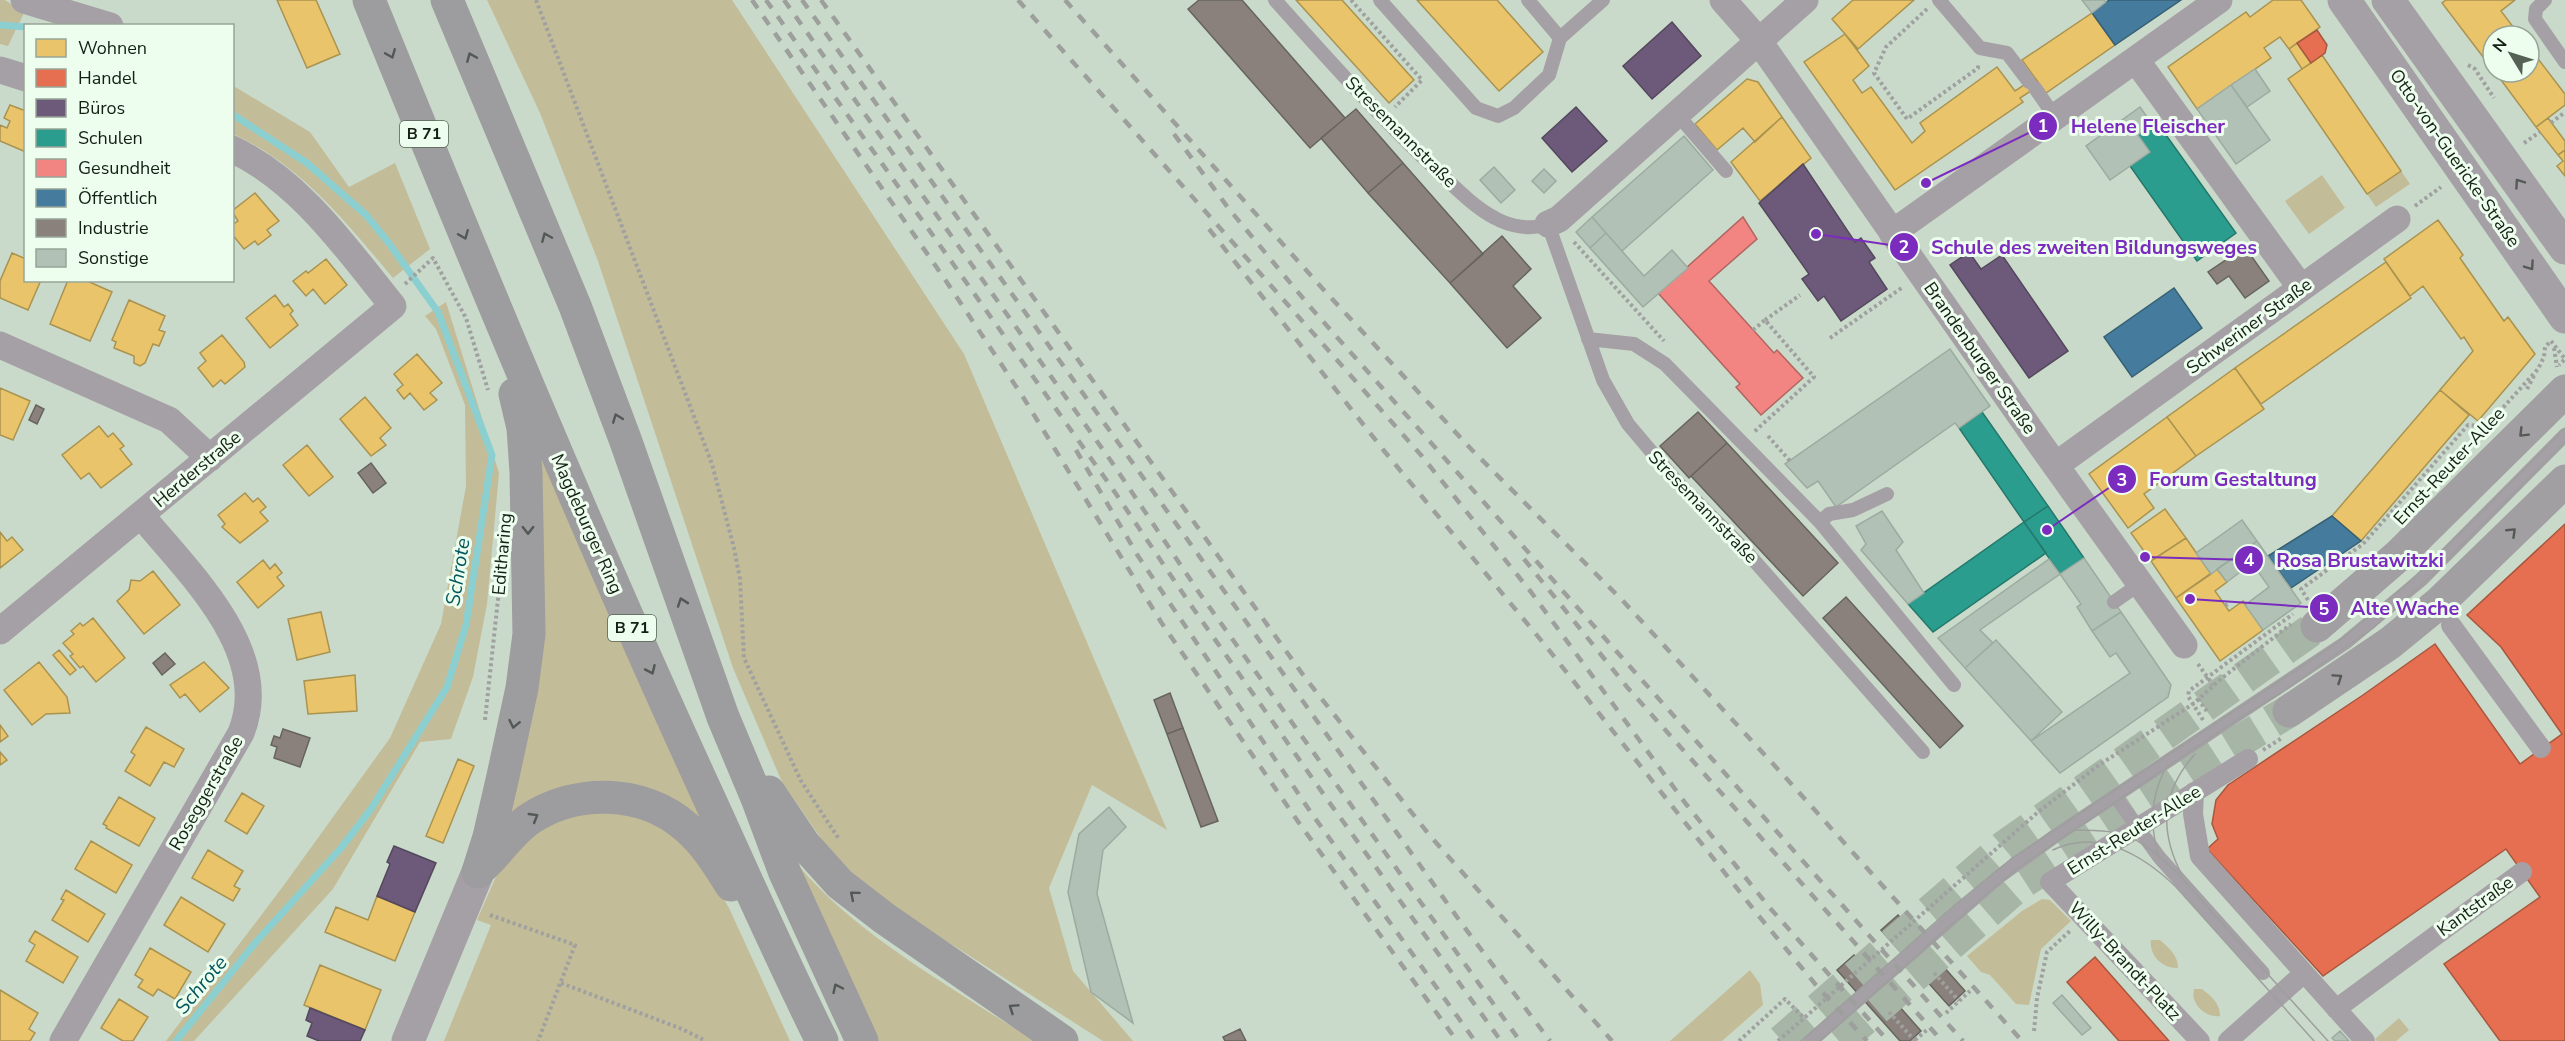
<svg xmlns="http://www.w3.org/2000/svg" width="2565" height="1041" viewBox="0 0 2565 1041" font-family="'Nunito Sans',sans-serif">
  <style>
    .green { fill: #c3bc98 }
    .homes { fill: #e9c46a; stroke: #a99350; stroke-width: 1.5 }
    .shops { fill: #e76f51; stroke: #a8573f; stroke-width: 1.5 }
    .offices { fill: #6d597a; stroke: #53485c; stroke-width: 1.5 }
    .schools { fill: #2a9d8f; stroke: #24786a; stroke-width: 1.5 }
    .health { fill: #f28482; stroke: #b06661; stroke-width: 1.5 }
    .public { fill: #457b9d; stroke: #376074; stroke-width: 1.5 }
    .industry { fill: #8a817c; stroke: #67645d; stroke-width: 1.5 }
    .lines { fill: none; stroke-linecap: round; stroke-linejoin: round }
    .stream { stroke: #8ccfd1; stroke-width: 7 }
    .building { fill: #b1c1b6; stroke: #9caba0; stroke-width: 1.5 }
    .secondary-tunnel { stroke: #a6b5a6; stroke-width: 33; stroke-dasharray: 33 16; stroke-linecap: butt }
    .path { stroke: #9fa0a0; stroke-width: 4; stroke-dasharray: 3 3; stroke-linecap: butt }
    .service { stroke: #a5a0a5; stroke-width: 14 }
    .pedestrian { stroke: #a5a0a5; stroke-width: 20 }
    .minor { stroke: #a5a0a5; stroke-width: 27 }
    .tertiary { stroke: #a5a0a5; stroke-width: 33 }
    .secondary { stroke: #a19fa2; stroke-width: 33 }
    .trunk { stroke: #9d9c9e; stroke-width: 33 }
    .tram { stroke: #9c9f9c; stroke-width: 1.5 }
    .rail { stroke: #9c9f9c; stroke-width: 4.5; stroke-dasharray: 10 10; stroke-linecap: butt }
    .oneway { stroke: #525853 }
    .oneway2 { stroke: #565a56 }
    .oneway3 { stroke: #545954 }
    .labels { text-anchor: middle; dominant-baseline: central; stroke-width: 6; stroke-linejoin: round; paint-order: stroke }
    .shield { fill: #eefeee; stroke: #566356; stroke-width: 1.5 }
    .shield-label { font-size: 16px; font-weight: bold; fill: #152015 }
    .street-label { font-size: 18px; fill: #152015; stroke: #eefeee }
    .water-label { font-size: 20px; font-style: italic; fill: #04575e; stroke: #eefeee }
    .leader { fill: none; stroke: #7b2cbf; stroke-width: 2 }
    .callout-dot { fill: #7b2cbf; stroke: #eefeee; stroke-width: 2 }
    .mark-label { font-size: 18px; text-anchor: middle; font-weight: bold; fill: #fff }
    .callout-label { font-size: 20px; text-anchor: middle; font-weight: bold; fill: #7b2cbf; stroke: #eefeee; stroke-width: 6; stroke-linejoin: round; paint-order: stroke }
  </style>
  <rect width="100%" height="100%" fill="#cadaca"/>
  <path class="green" d="M0,0h5l19,13 -16,33 -8,-2z
    M487,0h245l232,354 203,476 -75,-45 -43,103 24,83 60,70h-30l-191,-122 -71,-52 -59,-85 -49,-114 -135,-407 -58,-148z
    M232,85l78,47 39,55 46,-24 35,86 -37,29c-46,-55 -93,-114 -160,-144z
    M2401,171l9,13 -34,23 -9,-13z
    M2322,175l23,33 -36,26 -24,-33z
    M446,302l53,171 -12,131 -14,73 -22,62 -31,3 -87,147 -139,152h-28l118,-156 106,-147 51,-114 25,-138 -1,-81 -29,-76 -11,-13z
    M542,462h2l157,356 -18,-8 -168,2 -6,-2z
    M598,809l59,12 47,44 25,43 61,133h-346l47,-116 -14,-5 20,-46 44,-47z
    M799,866c59,71 158,124 235,175h-161z
    M2042,899l8,1 21,21 -30,28 -12,56 -13,-1 -26,-29 -9,-3 -14,-16 55,-45z
    M2151,940h9c9,8 18,15 18,28 -16,1 -29,-13 -27,-28z
    M1750,970l10,14 3,21 -41,36h-52z
    M2194,989h8c9,7 18,14 18,27 -14,2 -30,-12 -26,-27z
    M2399,1018l10,12 -13,11h-19l-2,-2z"/>
  <path class="homes" d="M277,0h39l24,54 -33,14z
    M1296,0h46l72,80 -25,23z
    M1417,0h80l46,52 -44,39z
    M1853,0h61l-56,49 -26,-30z
    M2273,0h28l19,27 -31,22 -9,-12 -16,11 7,10 -74,51 -29,-42 78,-55 4,5z
    M2446,0h69l-14,11 19,25h-27v34l-51,-67z
    M2092,13l23,32 -69,48 -24,-33z
    M1845,34l24,32 -16,14 9,13 9,-6 41,56 13,-12 -5,-8 77,-56 18,24 20,-13 5,7 -20,13 3,4 -128,88 -91,-128z
    M2297,43l14,20 -9,6 -13,-20z
    M2529,47l36,47v11l-29,22 -41,-55h34z
    M2322,55l79,116 -34,23 -79,-115z
    M1747,79l11,3 24,35 -27,25 -12,-14 -26,22 -22,-26z
    M10,105l16,6v41l-26,-11v-16l7,3 3,-7 -6,-3z
    M1782,117l29,41 -51,43 -29,-39z
    M2548,118l17,23v9l-7,5 -22,-28z
    M2565,150v26l-8,-10 6,-5 -5,-6z
    M255,193l24,28 -12,9 4,5 -13,10 -3,-4 -11,8 -12,-15v-9l6,-4 -6,-10z
    M2438,220l25,35 -3,3 44,63 4,-4 27,37 -57,67 -38,-31 33,-39 -9,-14 -3,2 -38,-53 -13,10 -26,-37z
    M12,253l14,6v21h15l-13,30 -28,-12v-17z
    M326,259l21,26 -22,19 -12,-15 -7,7 -13,-15 13,-10 2,2z
    M2386,262l25,36 -150,106 -26,-36z
    M68,280h17l27,12 -22,49 -40,-17z
    M275,295l9,12 4,-3 5,7 -3,3 8,11 -28,23 -24,-30z
    M129,300l36,16 -6,14 6,2 -6,14 -6,-2 -8,19 -5,3 -6,-3v-7l-20,-8 2,-6 -4,-2z
    M222,335l22,27 1,5 -20,17 -4,-4 -8,7 -15,-19 8,-7 -6,-8z
    M417,354l25,29 -12,10 7,7 -13,10 -14,-17 -6,6 -7,-9 6,-5 -9,-11z
    M2235,368l29,41 -68,47 -29,-39z
    M0,388l30,13 -17,39 -13,-5z
    M2440,390l29,25 -108,126 -29,-25z
    M365,397l26,31 -11,10 6,7 -15,11 -31,-37z
    M2167,417l29,39 -52,38 10,14 -26,20 -39,-54z
    M99,426l9,11 5,-4 11,13 -4,3 12,15 -31,24 -12,-15 -8,6 -19,-24z
    M307,445l26,32 -24,19 -26,-31z
    M245,493l8,9 5,-4 8,9 -6,5 8,9 -28,22 -18,-16 3,-3 -7,-9z
    M2165,509l21,29 -35,23 -20,-28z
    M0,532l7,9 5,-4 11,13 -23,18z
    M2186,538l25,36 -35,24 -25,-37z
    M263,560l7,9 5,-5 7,9 -5,4 7,9 -26,22 -21,-26z
    M2217,569l10,13 -12,9 14,20 14,-10 20,29 -43,31 -44,-63z
    M153,571l27,34 -36,29 -27,-33 12,-11 2,-10 9,1z
    M321,612l9,40 -33,8 -9,-41z
    M93,618l32,40 -29,24 -13,-16 -3,2 -10,-12 3,-2 -10,-11 11,-9 -3,-3 9,-8 3,3z
    M59,650l17,20 -6,5 -17,-20z
    M39,662l28,35 3,16 -24,1 -14,11 -28,-35z
    M204,662l25,26 -29,24 -15,-18 -5,4 -10,-13z
    M355,675l2,36 -49,3 -4,-33z
    M0,725l8,11 -8,6z
    M146,727l38,22 -10,18 -10,-5 -14,24 -25,-15 10,-16 -4,-3z
    M0,752l7,8 -7,5z
    M458,759l16,7 -31,77 -17,-7z
    M242,793l22,13 -17,28 -22,-13z
    M119,797l36,21 -16,28 -33,-18 1,-2 -4,-2z
    M91,841l41,24 -16,28 -41,-24z
    M208,850l35,21 -9,15 6,3 -7,12 -41,-23z
    M66,890l39,24 -17,28 -36,-22 12,-20 -3,-1z
    M377,896l38,16 -20,49 -70,-29 11,-25 32,13z
    M181,897l44,27 -17,28 -44,-27z
    M35,931l43,26 -15,26 -37,-22 9,-16 -6,-4z
    M150,948l41,24 -16,27 -17,-10 -5,7 -15,-9 5,-7 -8,-5z
    M320,965l61,25 -16,40 -61,-25z
    M0,990l38,23 -9,16 6,4 -5,8h-30z
    M119,999l29,18 -15,24h-10l-22,-13z"/>
  <path class="shops" d="M2317,30l10,15 -2,8 -14,10 -14,-20z
    M2565,524v517h-65l-56,-77 96,-67 -34,-48 -183,127 -116,-127 11,-10 -6,-15 4,-24 12,-15 135,-90 72,-51 85,120 42,-30 -61,-87 -34,-32z
    M2095,957l74,84h-50l-52,-59z"/>
  <path class="offices" d="M1672,22l29,34 -49,43 -29,-33z
    M1576,107l31,34 -35,31 -30,-34z
    M1803,164l52,78 6,-4 14,20 -6,4 18,27 -46,32 -17,-25 -6,5 -16,-22 7,-5 -50,-71z
    M1969,252l12,17 21,-14 66,96 -39,27 -79,-113z
    M394,846l42,17 -21,49 -38,-16 13,-32 -3,-2z
    M310,1008l55,22 -5,11h-41l-12,-5 5,-13 -6,-3z"/>
  <path class="schools" d="M2156,121l80,112 -39,28 -67,-95 20,-14 -12,-17z
    M1982,412l66,94 -24,16 -65,-94z
    M2048,506l36,52 -24,16 -36,-52z
    M2024,522l22,31 -113,79 -25,-28z"/>
  <path class="health" d="M1743,217l14,22 -48,42 65,72 3,-3 26,28 -42,37 -25,-28 4,-3 -82,-91z"/>
  <path class="public" d="M2109,0h72l-66,45 -23,-32z
    M2174,288l28,40 -70,49 -28,-40z
    M2332,516l29,25 -70,47 -23,-32z"/>
  <path class="industry" d="M1199,0h43l103,118 -35,30 -122,-139z
    M1356,109l47,54 -35,30 -47,-55z
    M1403,163l80,91 -33,29 -82,-90z
    M1502,236l29,33 -18,17 28,32 -34,30 -57,-65z
    M2245,247l24,34 -24,17 -16,-22 -12,8 -9,-12z
    M36,405l8,4 -7,15 -8,-4z
    M1698,412l29,31 -38,35 -29,-32z
    M1727,443l111,120 -35,33 -112,-120z
    M371,463l15,20 -13,10 -15,-20z
    M1846,597l117,129 -23,22 -117,-130z
    M165,653l10,11 -13,11 -9,-12z
    M1170,693l13,35 -16,6 -13,-34z
    M1183,728l35,93 -17,6 -34,-93z
    M283,729l27,9 -10,29 -26,-9 3,-11 -6,-2 3,-9 6,2z
    M1898,915l67,76 -16,15 -68,-76z
    M1854,955l67,76 -11,10h-10l-63,-71z
    M1240,1029l6,12h-21l-2,-4z"/>
  <g class="lines">
    <path class="stream" d="M0,25l26,2
      M176,1041l80,-99 85,-94 30,-39 76,-122 19,-62 26,-170 -54,-143 -50,-70 -22,-27 -59,-52 -75,-49"/>
  </g>
  <path class="building" d="M2082,0h22l2,2 -14,11z
    M2255,69l15,22 -23,16 -16,-22z
    M2231,85l39,55 -34,24 -39,-55z
    M2140,107l12,17 -14,11 12,17 -40,28 -24,-34z
    M1684,136l29,34 -91,81 -30,-34z
    M1494,167l21,23 -14,13 -21,-23z
    M1544,169l12,12 -12,12 -12,-12z
    M1592,217l14,16 -16,15 -14,-16z
    M1606,233l38,43 28,-26 16,18 -45,39 -53,-59z
    M1950,349l40,57 -31,22 -4,-5 -119,84 -18,-26 -11,7 -22,-24z
    M1882,511l21,31 -7,8 28,43 -16,11 -47,-54 5,-6 -10,-18z
    M2242,520l15,21 -46,33 -15,-21z
    M2257,541l44,62 -38,27 -18,-25 24,-18 -17,-24 -25,19 -10,-13z
    M2084,558l37,54 -29,19 -15,-24 4,-3 -21,-30z
    M2049,559l11,15 -80,56 13,13 -28,25 -27,-30z
    M2121,612l50,73 -3,12 -108,76 -29,-32 99,-68 -14,-20 -6,4 -18,-26z
    M1996,640l66,72 -31,29 -66,-73z
    M1109,807l17,20 -23,23 -6,44 36,129 -42,-31 -23,-100 11,-58z
    M2062,995l29,33 -9,7 -29,-32z
    M2340,1031l9,10h-14l-3,-3z"/>
  <g class="lines">
    <path class="secondary-tunnel" d="M1782,1041l222,-194 313,-221
      M1839,1041l182,-158 196,-128 72,-44"/>
    <path class="path" d="M536,0l176,464 22,84 6,31 4,79 57,123 38,58
      M1351,0l71,80 -27,27
      M1927,9l-41,38 -12,26 33,46 71,-51v-4
      M2468,65l7,4 19,29
      M2551,123l14,-11
      M2524,143l16,-11
      M2415,206l26,-19
      M1574,242l90,99
      M405,284l28,-26 33,60 22,72
      M1765,320l35,-25
      M1753,330l12,-10 49,57 -60,55
      M1830,338l73,-51
      M2551,341l14,18 -6,6
      M2554,348l3,19
      M2527,389l8,-15
      M1768,436l22,25
      M2471,443l67,-74 6,-12 1,-10 6,-6
      M2308,600l-7,-11 62,-45 105,-119 17,1
      M2225,606l4,-3
      M2198,664l15,21
      M2198,699l10,14
      M485,720l14,-130
      M2203,720l-15,-24 1,-5 104,-77
      M2263,750l19,-12
      M490,915l85,30 -37,96
      M1934,973l25,28
      M561,983l121,46 24,12
      M1889,1012l26,29
      M1946,1013l24,-22
      M2034,1031l3,-33 10,-46 24,-22
      M1915,1040l12,-10
      M1739,1041l46,-42 19,19
      M1778,1041l260,-229 61,-47 94,-61 29,-26 69,-54"/>
    <path class="service" d="M1275,0c51,57 102,114 157,166 19,17 40,40 63,52 16,9 36,12 53,6l55,156 25,44 49,58 66,66 180,204
      M1380,0l96,108 22,8 16,-8 35,-33 11,-37
      M1528,0l32,38 43,-38
      M1939,0l41,48 27,5 22,29
      M2545,0l-9,9 -1,10 30,43
      M2035,88l20,29
      M1677,114l49,57
      M1588,339l46,5 31,20 155,158 134,163
      M1820,522l9,-8 24,-4 34,-16
      M2114,602l27,-19
      M2115,796l44,61 104,116
      M1811,1041l189,-165 55,-40 290,-193 77,-64 143,-144"/>
    <path class="pedestrian" d="M2451,625l90,123
      M2194,792l-1,22 7,42 165,185
      M2336,1009l186,-137
      M2200,1041l-150,-159 198,-123
      M2228,1041l76,-68"/>
    <path class="minor" d="M24,0l86,26
      M1723,0l35,40 285,408 141,197
      M2136,60l165,228
      M0,70l26,8
      M1548,224l11,-5 246,-219
      M1892,233l327,-233
      M0,345l169,75 41,38
      M2056,465l341,-246
      M0,631l393,-325c-47,-58 -92,-124 -161,-157
      M63,1041l178,-308c33,-82 -53,-160 -100,-218"/>
    <path class="tertiary" d="M2344,0l221,317
      M2388,0l177,248
      M408,1041l70,-169"/>
    <path class="secondary" d="M2317,626l82,-71 166,-164
      M2289,711l101,-68 49,-40 126,-122"/>
    <path class="trunk" d="M369,0c109,268 219,535 340,798 37,81 73,163 113,243
      M447,0l128,306 50,133 98,278 34,81 28,75 77,168
      M769,792l35,52 36,40 44,34 178,123
      M483,866c16,-14 27,-33 45,-46 47,-32 115,-31 158,7 19,16 32,37 45,58
      M478,872l11,-35 14,-61 19,-88 7,-54 -3,-162 -3,-44 -8,-34"/>
    <path class="tram" d="M2074,830c23,0 47,0 67,13 31,20 55,51 79,78 36,40 72,80 108,120
      M2053,850c46,-22 91,6 123,37l138,154
      M2159,858c-9,-31 -9,-58 5,-87
      M2182,875c-23,-44 -21,-83 13,-121
      M1801,1041l155,-137 55,-45 320,-212c85,-65 159,-143 234,-219
      M1820,1041l164,-145 34,-28 220,-149 43,-26 92,-65 54,-48 138,-138"/>
    <path class="rail" d="M752,0l194,281 77,116 138,225 138,201 158,218
      M766,0l346,488 76,113 141,201 172,239
      M784,0l327,461 89,133 320,447
      M802,0l660,924 88,117
      M821,0l485,679 125,158 181,204
      M1018,0l403,455 110,137 155,212 84,104 118,133
      M1065,0l257,288 150,162 151,151 163,177 236,263
      M1174,134l55,75 83,100 651,732
      M1209,229l176,223 160,193 213,270 58,70 51,56
      M1076,450l62,106 174,258 163,227
      M1524,559l103,128 315,354"/>
  </g>
  <defs><path id="oneway-chevron" d="M-2-3.5L2.5 0L-2 3.5" fill="none" stroke-width="1.6" stroke-linecap="round" stroke-linejoin="round" transform="scale(1.5)"/></defs>
  <g class="oneway">
    <use href="#oneway-chevron" transform="translate(391 54) rotate(68)"/>
    <use href="#oneway-chevron" transform="translate(471 57) rotate(-113)"/>
    <use href="#oneway-chevron" transform="translate(464 235) rotate(68)"/>
    <use href="#oneway-chevron" transform="translate(546 237) rotate(-113)"/>
    <use href="#oneway-chevron" transform="translate(617 418) rotate(-111)"/>
    <use href="#oneway-chevron" transform="translate(528 530) rotate(90)"/>
    <use href="#oneway-chevron" transform="translate(682 602) rotate(-109)"/>
    <use href="#oneway-chevron" transform="translate(651 670) rotate(66)"/>
    <use href="#oneway-chevron" transform="translate(514 724) rotate(102)"/>
    <use href="#oneway-chevron" transform="translate(534 817) rotate(-31)"/>
    <use href="#oneway-chevron" transform="translate(854 895) rotate(-140)"/>
    <use href="#oneway-chevron" transform="translate(837 988) rotate(-115)"/>
    <use href="#oneway-chevron" transform="translate(1013 1008) rotate(-146)"/>
  </g>
  <g class="oneway2">
    <use href="#oneway-chevron" transform="translate(2519 183) rotate(-125)"/>
    <use href="#oneway-chevron" transform="translate(2530 266) rotate(55)"/>
  </g>
  <g class="oneway3">
    <use href="#oneway-chevron" transform="translate(2523 433) rotate(135)"/>
    <use href="#oneway-chevron" transform="translate(2512 532) rotate(-44)"/>
    <use href="#oneway-chevron" transform="translate(2338 678) rotate(-34)"/>
  </g>
  <g class="labels">
    <g class="shield">
      <rect x="400" y="121" width="48" height="26" rx="4.5"/>
      <rect x="608" y="615" width="48" height="26" rx="4.5"/>
    </g>
    <g class="shield-label">
      <text x="424" y="134">B 71</text>
      <text x="632" y="628">B 71</text>
    </g>
    <g class="street-label">
      <text transform="translate(1401 132) rotate(45)">Stresemannstraße</text>
      <text transform="translate(2455 158) rotate(55)">Otto-von-Guericke-Straße</text>
      <text transform="translate(2249 326) rotate(-36)">Schweriner Straße</text>
      <text transform="translate(1980 358) rotate(55)">Brandenburger Straße</text>
      <text transform="translate(2449 466) rotate(-47)">Ernst-Reuter-Allee</text>
      <text transform="translate(197 469) rotate(-40)">Herderstraße</text>
      <text transform="translate(1703 507) rotate(46)">Stresemannstraße</text>
      <text transform="translate(587 524) rotate(66)">Magdeburger Ring</text>
      <text transform="translate(502 554) rotate(-85)">Editharing</text>
      <text transform="translate(206 793) rotate(-60)">Roseggerstraße</text>
      <text transform="translate(2134 830) rotate(-32)">Ernst-Reuter-Allee</text>
      <text transform="translate(2475 906) rotate(-36)">Kantstraße</text>
      <text transform="translate(2125 961) rotate(47)">Willy-Brandt-Platz</text>
    </g>
    <g class="water-label">
      <text transform="translate(458 572) rotate(-81)">Schrote</text>
      <text transform="translate(201 985) rotate(-50)">Schrote</text>
    </g>
  </g>
  <path class="leader" d="M1926 183L2043 126M1816 234L1904 247M2047 530L2122 479M2145 557L2249 560M2190 599L2324 608"/>
  <g class="callout-dot">
    <circle cx="1926" cy="183" r="6"/>
    <circle cx="1816" cy="234" r="6"/>
    <circle cx="2047" cy="530" r="6"/>
    <circle cx="2145" cy="557" r="6"/>
    <circle cx="2190" cy="599" r="6"/>
    <circle cx="2043" cy="126" r="15"/>
    <circle cx="1904" cy="247" r="15"/>
    <circle cx="2122" cy="479" r="15"/>
    <circle cx="2249" cy="560" r="15"/>
    <circle cx="2324" cy="608" r="15"/>
  </g>
  <g class="mark-label">
    <text x="2043" y="132">1</text>
    <text x="1904" y="253">2</text>
    <text x="2122" y="486">3</text>
    <text x="2249" y="566">4</text>
    <text x="2324" y="615">5</text>
  </g>
  <g class="callout-label">
    <text x="2148" y="133">Helene Fleischer</text>
    <text x="2094" y="254">Schule des zweiten Bildungsweges</text>
    <text x="2233" y="486">Forum Gestaltung</text>
    <text x="2360" y="567">Rosa Brustawitzki</text>
    <text x="2405" y="615">Alte Wache</text>
  </g>
  <rect x="24" y="24" width="210" height="258" fill="#eefeee" stroke="#97a597" stroke-width="1.5"/>
  <rect x="36" y="39" width="30" height="18" fill="#e9c46a" stroke="#97a597" stroke-width="1.5"/>
  <text x="78" y="54" font-size="18" fill="#152015">Wohnen</text>
  <rect x="36" y="69" width="30" height="18" fill="#e76f51" stroke="#97a597" stroke-width="1.5"/>
  <text x="78" y="84" font-size="18" fill="#152015">Handel</text>
  <rect x="36" y="99" width="30" height="18" fill="#6d597a" stroke="#97a597" stroke-width="1.5"/>
  <text x="78" y="114" font-size="18" fill="#152015">Büros</text>
  <rect x="36" y="129" width="30" height="18" fill="#2a9d8f" stroke="#97a597" stroke-width="1.5"/>
  <text x="78" y="144" font-size="18" fill="#152015">Schulen</text>
  <rect x="36" y="159" width="30" height="18" fill="#f28482" stroke="#97a597" stroke-width="1.5"/>
  <text x="78" y="174" font-size="18" fill="#152015">Gesundheit</text>
  <rect x="36" y="189" width="30" height="18" fill="#457b9d" stroke="#97a597" stroke-width="1.5"/>
  <text x="78" y="204" font-size="18" fill="#152015">Öffentlich</text>
  <rect x="36" y="219" width="30" height="18" fill="#8a817c" stroke="#97a597" stroke-width="1.5"/>
  <text x="78" y="234" font-size="18" fill="#152015">Industrie</text>
  <rect x="36" y="249" width="30" height="18" fill="#b1c1b6" stroke="#97a597" stroke-width="1.5"/>
  <text x="78" y="264" font-size="18" fill="#152015">Sonstige</text>
  <g transform="translate(2511 54) rotate(308)"><circle r="28" fill="#eefeee" stroke="#97a597" stroke-width="1.5"/>
  <path d="M0-4.5L10 22L0 15L-10 22Z" fill="#546154"/>
  <text y="-9" font-size="16" font-weight="bold" text-anchor="middle" fill="#152015">N</text>
  </g>
</svg>
